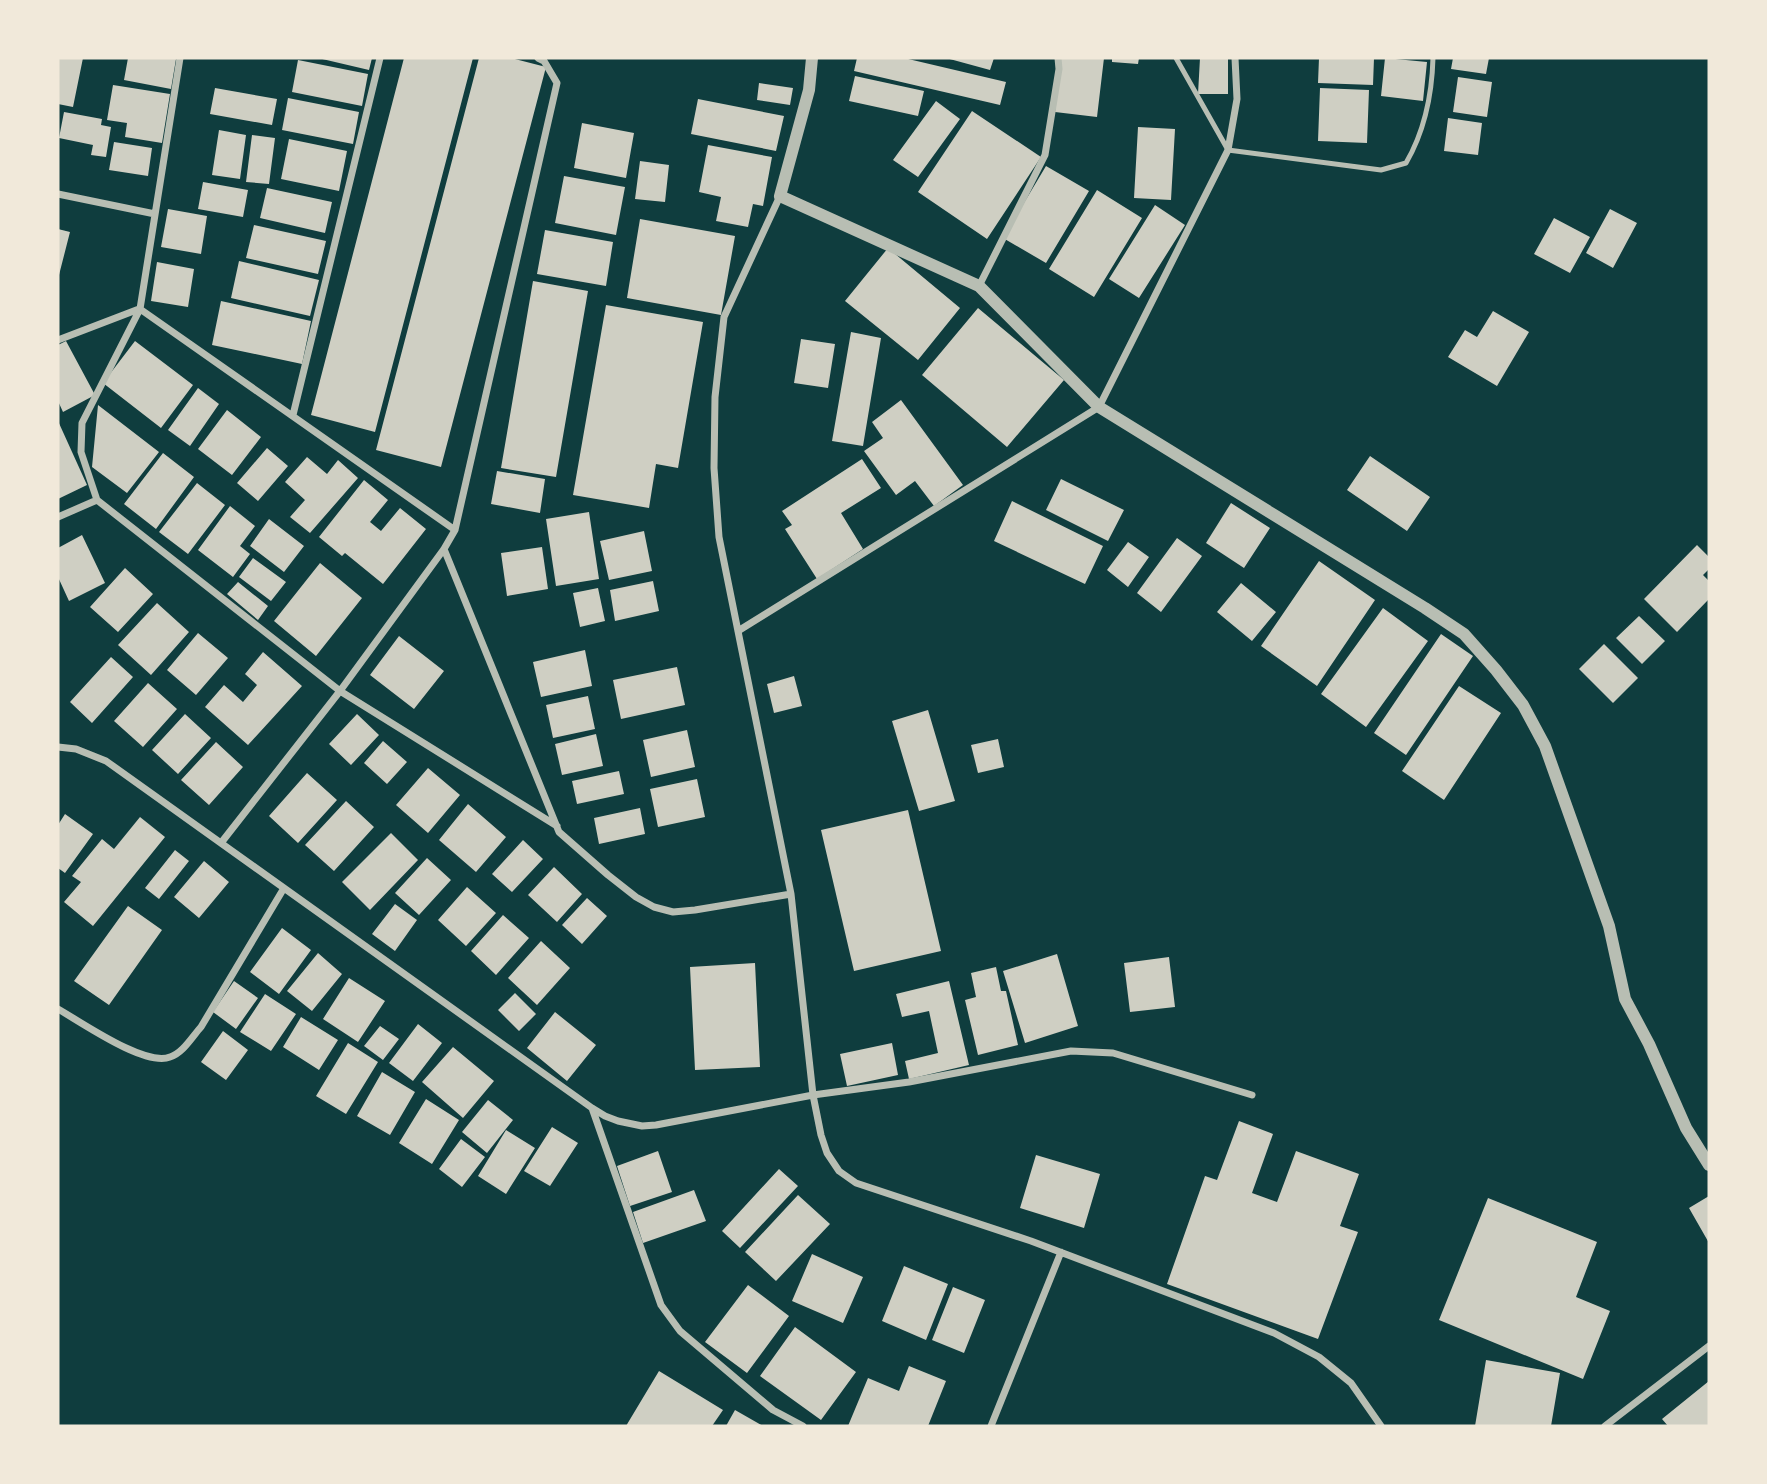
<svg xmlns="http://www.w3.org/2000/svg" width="1767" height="1484" viewBox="0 0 1767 1484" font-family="'Alegreya Sans',sans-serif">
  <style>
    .building { fill: #cfcfc3 }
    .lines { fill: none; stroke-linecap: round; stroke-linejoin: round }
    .service { stroke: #b8beb3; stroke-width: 5 }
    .minor { stroke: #b8beb3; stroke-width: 7 }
    .tertiary { stroke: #b8beb3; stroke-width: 12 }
  </style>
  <rect width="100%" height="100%" fill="#0f3d3e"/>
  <path class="building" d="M58,58h25l-10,49 -15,-3z
    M128,58l48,1 -5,30 -47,-9z
    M318,58h54l-3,12z
    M404,58h69l-98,374 -64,-17z
    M479,58h32l35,9 -105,400 -65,-17z
    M857,58h47l102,24 -6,23 -146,-34z
    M946,58h48l-4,12z
    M1061,58h43l-7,59 -42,-5z
    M1112,58h27l-1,6 -26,-2z
    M1200,58h28v36h-30z
    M1319,58h55l-1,27 -55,-2z
    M1385,58l42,4 -4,39 -42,-5z
    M1453,58h36l-3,16 -35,-5z
    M298,60l70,14 -6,32 -70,-14z
    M855,76l69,15 -6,25 -69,-15z
    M1458,77l34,5 -5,35 -34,-5z
    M759,83l34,5 -3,17 -33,-5z
    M113,85l57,9 -8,49 -37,-6 2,-14 -20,-3z
    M215,88l62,11 -5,26 -62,-11z
    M1320,88l49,2 -2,53 -49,-2z
    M288,98l71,14 -6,32 -71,-14z
    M698,99l86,17 -8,35 -85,-17z
    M936,101l24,18 -42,58 -25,-17z
    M972,111l69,46 -54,82 -69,-47z
    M64,112l38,7 -1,6 10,2 -5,30 -15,-2 2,-10 -34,-7z
    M1448,118l34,5 -4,32 -34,-4z
    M582,123l52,10 -8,45 -52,-10z
    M1138,127l37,2 -4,71 -37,-2z
    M219,130l27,5 -6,44 -28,-4z
    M252,135l23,3 -6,46 -23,-2z
    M289,139l58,12 -8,40 -58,-12z
    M114,142l38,6 -4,28 -39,-6z
    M708,145l64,12 -9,49 -10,-2 -5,23 -32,-6 5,-24 -22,-5z
    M640,161l29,4 -4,37 -30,-3z
    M1046,166l43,25 -43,72 -43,-25z
    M564,176l61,11 -9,48 -61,-12z
    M203,182l45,8 -5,27 -45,-8z
    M267,188l65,14 -7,31 -65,-15z
    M1097,190l45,28 -48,79 -45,-28z
    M1155,205l30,20 -46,73 -30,-19z
    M168,209l39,7 -6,38 -40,-7z
    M1610,209l27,14 -24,45 -27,-15z
    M1554,218l36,19 -20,36 -36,-19z
    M640,219l95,17 -14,79 -94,-17z
    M254,225l72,16 -8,33 -72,-16z
    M58,229l12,3 -11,43h-1z
    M545,230l68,12 -7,44 -69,-12z
    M888,248l72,60 -42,52 -73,-59z
    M239,261l80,19 -9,36 -79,-18z
    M157,262l37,7 -6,38 -37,-6z
    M533,281l55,10 -32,186 -55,-9z
    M221,301l90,20 -9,43 -90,-19z
    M606,305l97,17 -25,146 -22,-4 -7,44 -76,-13z
    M978,308l86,72 -57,67 -85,-72z
    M1493,311l36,21 -32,54 -49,-29 17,-27 12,7z
    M851,332l30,6 -18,108 -31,-5z
    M801,339l34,5 -7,44 -34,-5z
    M66,341l29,54 -32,17 -5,-11v-56z
    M135,341l58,44 -32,43 -58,-45z
    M198,388l21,16 -29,42 -22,-16z
    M901,400l62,85 -29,21 -19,-25 -19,14 -32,-44 19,-13 -11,-16z
    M98,405l61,47 -32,41 -35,-26z
    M227,410l34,27 -29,38 -34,-26z
    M58,421l29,64 -29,14z
    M267,448l21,18 -30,35 -21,-18z
    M163,453l31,24 -38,52 -32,-25z
    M1370,456l60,41 -23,34 -60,-41z
    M307,457l20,17 11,-14 20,18 -48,55 -20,-16 15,-17 -20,-18z
    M862,459l19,29 -40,25 22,36 -46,30 -32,-50 7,-4 -10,-14z
    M497,471l48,8 -5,34 -49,-9z
    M1061,479l63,31 -16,31 -62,-31z
    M364,480l24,20 -18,22 11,9 19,-23 26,21 -43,55 -38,-31 -3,3 -23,-19z
    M197,483l28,22 -37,49 -29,-22z
    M1012,501l91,45 -18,38 -91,-43z
    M1231,503l39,25 -26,40 -38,-25z
    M230,506l25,20 -15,20 10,8 -17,23 -35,-27z
    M589,512l10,67 -43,7 -10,-67z
    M269,519l35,27 -20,26 -34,-26z
    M644,531l8,40 -43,9 -9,-39z
    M82,535l23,48 -36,18 -11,-24v-29z
    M1177,538l25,18 -41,56 -24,-19z
    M1128,542l21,15 -21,30 -21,-17z
    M1697,545l12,12v12l-6,6 6,6v18l-32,33 -33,-33z
    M542,547l6,42 -41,7 -6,-43z
    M253,558l33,24 -15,19 -32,-24z
    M1319,561l56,39 -58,86 -56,-40z
    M320,563l42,35 -46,58 -42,-35z
    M125,568l28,26 -35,38 -28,-25z
    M653,581l6,30 -44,10 -5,-31z
    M238,582l30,24 -10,14 -31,-26z
    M1241,583l35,29 -24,29 -35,-29z
    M598,588l7,33 -25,6 -7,-34z
    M157,603l32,29 -38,43 -33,-30z
    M1383,608l45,33 -62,86 -45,-33z
    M1639,616l26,25 -23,23 -26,-26z
    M198,633l30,25 -32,37 -29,-25z
    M1441,634l32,22 -67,99 -32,-22z
    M399,636l45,35 -30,38 -44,-34z
    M1604,644l34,34 -25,25 -34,-34z
    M585,650l7,36 -51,11 -8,-35z
    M263,652l39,34 -54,59 -43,-38 19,-22 19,17 14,-17 -12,-11z
    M111,657l22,20 -41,46 -22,-21z
    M677,667l8,38 -64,14 -8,-39z
    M794,676l8,30 -28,7 -7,-29z
    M148,683l29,26 -34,38 -29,-26z
    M1459,686l42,27 -57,87 -42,-29z
    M588,696l7,33 -42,9 -7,-33z
    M928,710l27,91 -36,10 -27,-90z
    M185,714l26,24 -33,36 -26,-24z
    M357,714l22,21 -28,30 -22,-21z
    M687,730l8,37 -44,10 -8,-37z
    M596,734l7,32 -41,9 -7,-31z
    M998,739l6,28 -26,6 -7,-28z
    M383,741l24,21 -20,22 -23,-21z
    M216,742l27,25 -34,38 -28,-25z
    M428,768l32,27 -32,38 -32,-28z
    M619,771l5,23 -47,10 -5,-23z
    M307,773l30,27 -39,43 -29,-27z
    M697,779l8,38 -47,10 -8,-38z
    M346,801l28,26 -40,44 -29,-26z
    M468,804l38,33 -30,35 -37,-32z
    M640,808l5,26 -46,10 -5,-26z
    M908,810l33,141 -87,20 -33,-141z
    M65,814l28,20 -28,39 -7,-5v-43z
    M140,817l25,20 -72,89 -29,-24 17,-20 -9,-6 30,-37 12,10z
    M391,833l27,27 -48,50 -28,-28z
    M523,840l20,19 -31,33 -20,-18z
    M175,850l14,11 -30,38 -14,-11z
    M427,858l24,22 -32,35 -24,-22z
    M204,861l25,21 -30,36 -25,-21z
    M554,867l28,27 -25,28 -29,-27z
    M467,887l29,26 -30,33 -28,-26z
    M587,898l20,18 -25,28 -20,-19z
    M395,904l22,16 -22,31 -23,-17z
    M128,906l34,24 -53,75 -35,-24z
    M503,915l26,23 -33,37 -25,-24z
    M282,928l29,22 -32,44 -29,-22z
    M541,941l29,27 -33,37 -29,-27z
    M318,953l24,21 -30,37 -25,-20z
    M1057,954l21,72 -53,17 -22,-72z
    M1169,957l6,50 -45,5 -6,-49z
    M755,963l5,104 -65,3 -5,-103z
    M996,967l5,24h5l12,54 -40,10 -13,-55 11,-3 -5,-24z
    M349,978l36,23 -27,41 -35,-23z
    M234,981l24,17 -22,31 -23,-17z
    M949,981l20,84 -60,14 -4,-18 33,-8 -9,-42 -27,6 -6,-23z
    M515,993l21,21 -17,17 -21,-21z
    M265,994l31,20 -25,37 -31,-19z
    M555,1012l41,33 -29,36 -40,-33z
    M301,1017l37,23 -19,30 -36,-23z
    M418,1024l24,19 -29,38 -24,-18z
    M380,1026l19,13 -16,21 -19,-14z
    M223,1031l25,19 -22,30 -25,-18z
    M348,1043l30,19 -32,52 -30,-18z
    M892,1043l6,32 -51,11 -7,-32z
    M453,1047l41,34 -31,37 -41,-36z
    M382,1072l33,20 -25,43 -33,-19z
    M426,1099l33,21 -27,44 -33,-21z
    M488,1100l25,20 -26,33 -25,-21z
    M1239,1121l34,13 -21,59 25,9 19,-51 63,23 -19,52 18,6 -40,107 -151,-55 38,-108 12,4z
    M552,1127l26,16 -28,43 -26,-15z
    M506,1130l29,18 -29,46 -28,-18z
    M461,1139l24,18 -23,30 -23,-18z
    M658,1151l14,41 -42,14 -13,-40z
    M1036,1155l64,19 -16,54 -64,-20z
    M779,1169l19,17 -58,62 -18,-17z
    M694,1190l12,31 -63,22 -10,-31z
    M798,1195l32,29 -54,57 -31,-29z
    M1709,1196v47l-20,-35z
    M1488,1198l109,44 -21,55 34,14 -27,68 -144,-59z
    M812,1254l51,23 -20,46 -51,-22z
    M904,1266l44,18 -22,56 -44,-19z
    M748,1285l41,31 -42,57 -42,-31z
    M953,1287l32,13 -21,53 -32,-13z
    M795,1327l61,45 -35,48 -61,-44z
    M1486,1360l74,13 -9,53h-76z
    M909,1366l37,15 -18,45h-80l20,-48 31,13z
    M659,1371l64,39 -11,16h-86z
    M1709,1381v45h-41l-6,-7z
    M735,1410l28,16h-37z"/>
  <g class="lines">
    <path class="service" d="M1176,58l52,92 153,20 25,-7c18,-31 26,-69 27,-105"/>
    <path class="minor" d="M180,58l-40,251 -58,114 -1,29 16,48 243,191 217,135
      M58,194l97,20
      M780,196l-56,121 -9,80 -1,71 5,69 72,357 22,201 8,40 6,18 12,18 17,12 175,58 243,92 45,24 32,26 30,43
      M979,286l66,-131 14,-86 -1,-11
      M140,309l315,221
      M58,340l81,-31
      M293,415l87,-357
      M58,517l39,-17
      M444,549l115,283 49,43 28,22 18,10 19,5 22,-2 96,-16
      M738,631l361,-224 129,-257 9,-51 -2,-41
      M58,747l18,2 30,12 486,347 13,8 13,5 24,5 14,-1 157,-30 96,-13 162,-31 42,2 139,42
      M221,843l119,-152 104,-142 11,-19 102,-447 -13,-22 -6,-3
      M58,1009c23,13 87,58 112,48 13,-4 22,-20 31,-30l83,-139
      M592,1108l69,197 19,26 93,79 30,16
      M991,1426l70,-174
      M1605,1426l104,-80"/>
    <path class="tertiary" d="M812,58l-3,32 -29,106 199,90 120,121 326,201 39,26 32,36 27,35 22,41 64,180 16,73 24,45 37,84 23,37"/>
  </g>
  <rect width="1767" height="1484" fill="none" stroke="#f1e9da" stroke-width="119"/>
</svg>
